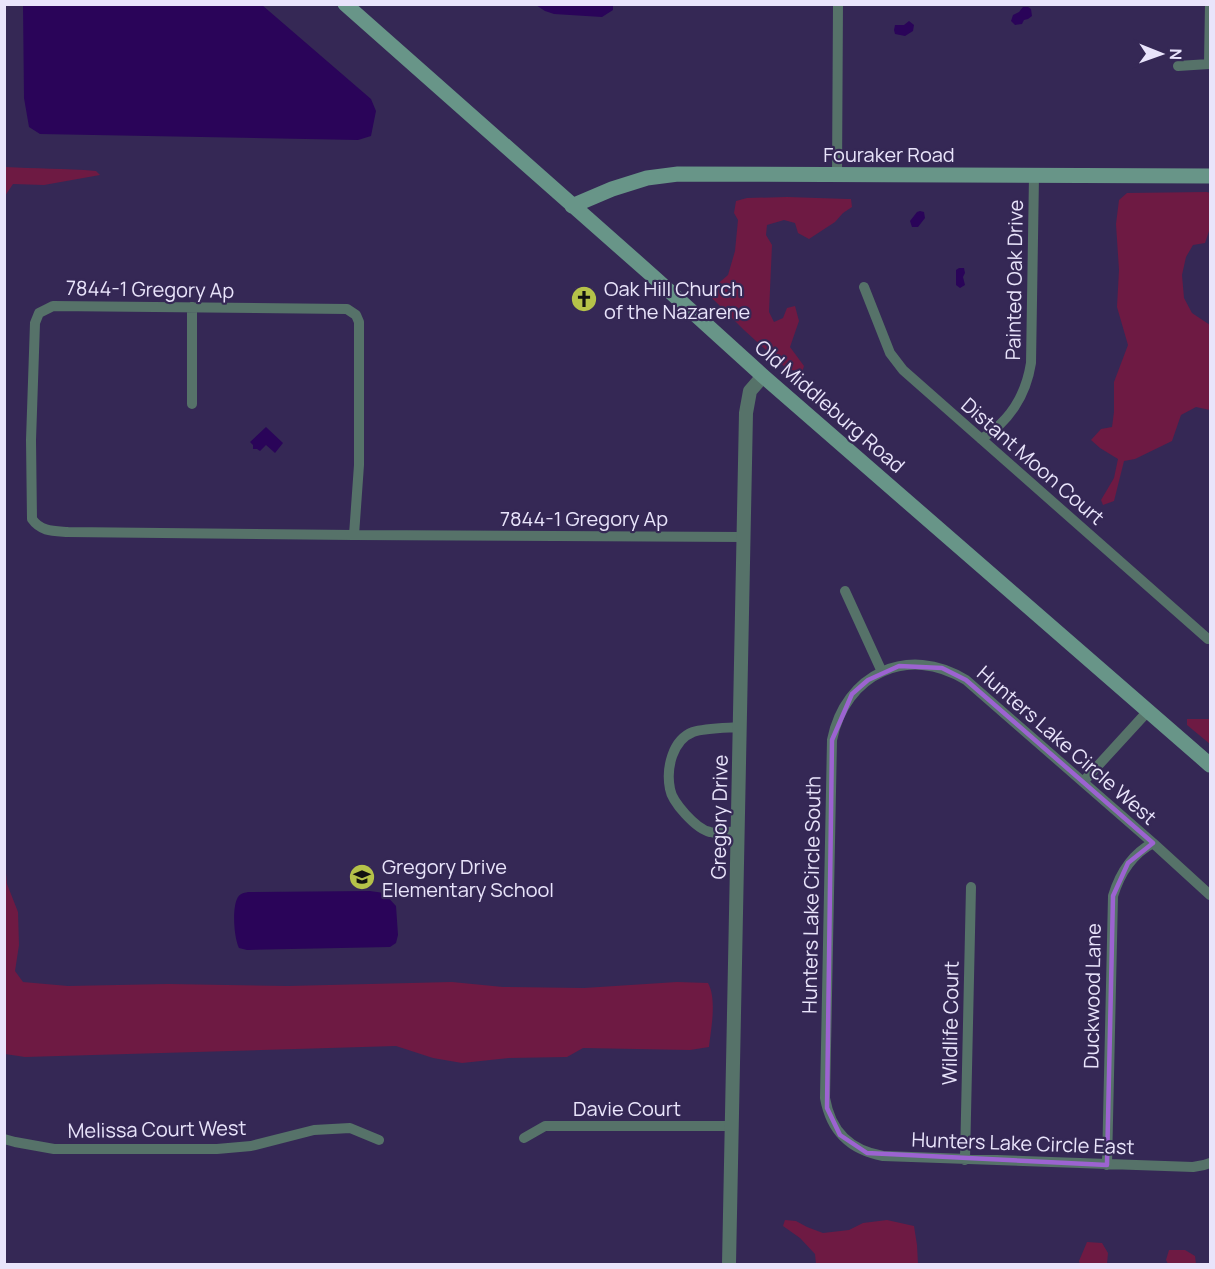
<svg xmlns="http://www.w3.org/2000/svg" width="1215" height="1269" viewBox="0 0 1215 1269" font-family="Manrope,sans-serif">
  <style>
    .green { fill: #6e1a43 }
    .water { fill: #2a0459 }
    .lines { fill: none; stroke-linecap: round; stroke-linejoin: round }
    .minor { stroke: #567269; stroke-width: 10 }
    .tertiary { stroke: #567269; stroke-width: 14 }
    .secondary { stroke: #689588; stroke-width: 15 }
    .marked { fill: none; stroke: #9c63d1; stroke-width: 4.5; stroke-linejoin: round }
    .labels { text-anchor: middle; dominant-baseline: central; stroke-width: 4.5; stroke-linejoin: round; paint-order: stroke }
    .street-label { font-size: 20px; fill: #e9e4fb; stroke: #352855 }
    .poi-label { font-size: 20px; fill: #e9e4fb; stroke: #352855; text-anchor: start }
  </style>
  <rect width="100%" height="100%" fill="#352855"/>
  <path class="green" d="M5,167c30,2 60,1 91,4l4,4 -56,10 -31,-1 -8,12z
    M1207,192l3,1v35l-5,15 -12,2 -7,12 -4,18 2,23 8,15 18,12v85l-14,-3 -15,8 -9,26 -37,18 -11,2 -10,40 -11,4 -2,-5 13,-22 4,-19 -18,-11 -9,-8 10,-11 11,-2 2,-15v-30l14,-37 -11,-38 2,-37 -3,-46 3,-24 8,-7z
    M787,197l61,2h3l1,8 -9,6 -8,9 -26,17 -11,-6 -3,-10 -11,-3 -17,5 -1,10 6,10 -3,67 5,10 9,-4 4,-10 8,-2 4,15 -9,26 14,19 -2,6 -15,-3 -43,-39 -33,-33 3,-10 14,-12 7,-24 3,-31 -4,-7 2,-12 11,-3z
    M1187,719h23v25l-23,-19z
    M4,851l3,33 11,28 1,33 -4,26 8,11 45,4 100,-2 120,2 164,-4 51,5 81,1 93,-6 31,1c9,16 3,46 1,64l-19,3 -107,-2 -16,9 -58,1 -47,5 -29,-5 -37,-12 -371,11 -20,-3z
    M785,1220l11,1 11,6 16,6 26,-3 14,-7 24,-3 27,6 3,19 1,19h-102l-1,-10 -15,-16 -17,-12z
    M1087,1242l15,1 6,10 -1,11h-27l-1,-3z
    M1169,1250h16l10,6 1,8h-28l-2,-4z"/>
  <path class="water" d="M23,5h239l109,94 5,12 -5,25 -13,4 -318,-6 -11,-7 -5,-29z
    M536,5l77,-1v6l-11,7 -48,-3 -9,-3z
    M1023,7h5l3,2 1,7 -4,3 -4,1 -2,4 -7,1 -4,-4 2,-6 6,-3z
    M909,21l5,4 -1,6 -8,5 -10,-2 -1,-4 1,-5h9z
    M920,211l4,1 1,6 -7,9h-6l-2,-6 7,-9z
    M959,268h5l1,5 -2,4 2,8 -5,3 -4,-3v-15z
    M266,427l17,16 -8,10 -9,-8 -6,6 -3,-2h-4v-4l-3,-3z
    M370,891l14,2 12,13 2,29 -2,8 -6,4 -143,3 -8,-2c-5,-10 -7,-38 -2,-49 2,-5 6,-6 11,-7z"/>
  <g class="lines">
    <path class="minor" d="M1209,64l1,-60
      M1178,66l31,-2
      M837,175l1,-171
      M864,287l26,66 13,17 305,269
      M53,306l294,3 9,6 3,7v143l-5,70 -286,-3c-14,-1 -27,0 -36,-13l-1,-79 4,-117 4,-10z
      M192,404v-97
      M981,439c28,-17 45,-44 50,-76l3,-187
      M354,535l389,2
      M845,591l37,81
      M1083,782l65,-71
      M738,831c-9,1 -20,3 -28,1 -14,-3 -38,-30 -40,-43 -4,-20 2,-49 23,-57 12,-4 34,-4 47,-5
      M1210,895l-57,-52 -187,-163c-58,-36 -121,-6 -134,60l-7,358c6,34 25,52 58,58l310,11 11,-2 6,-2
      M524,1138l21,-12h188
      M4,1139l11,3 39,7h163l34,-3 63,-16 36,-2 29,12
      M965,1160l6,-273
      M1107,1165l6,-269c7,-23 19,-42 40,-53"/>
    <path class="tertiary" d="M729,1264l17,-851 4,-22 13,-15"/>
    <path class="secondary" d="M345,4l311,275 107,97 447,389
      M572,206l40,-17 35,-11 31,-4 532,2"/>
  </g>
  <path class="marked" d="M899,666l43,2 24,12 187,163 -25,20 -15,33 -6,269 -240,-12 -27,-18 -13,-27 5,-368 20,-46 16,-14z"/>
  <defs>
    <g id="church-disc" transform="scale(1.35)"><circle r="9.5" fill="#b5c249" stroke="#352855"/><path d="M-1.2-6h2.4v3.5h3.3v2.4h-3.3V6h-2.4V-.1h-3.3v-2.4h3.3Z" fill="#111"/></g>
    <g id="school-disc" transform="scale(1.35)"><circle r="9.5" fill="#b5c249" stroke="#352855"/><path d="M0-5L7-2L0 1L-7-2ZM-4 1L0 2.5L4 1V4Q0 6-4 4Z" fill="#111"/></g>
  </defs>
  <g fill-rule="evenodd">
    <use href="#church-disc" x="584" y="299"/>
    <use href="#school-disc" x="362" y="877"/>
  </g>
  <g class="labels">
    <g class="street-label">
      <text x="889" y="154">Fouraker Road</text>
      <text transform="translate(1014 280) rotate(-89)">Painted Oak Drive</text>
      <text transform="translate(150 289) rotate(1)">7844-1 Gregory Ap</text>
      <text transform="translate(830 406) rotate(41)">Old Middleburg Road</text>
      <text transform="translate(1033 461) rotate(41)">Distant Moon Court</text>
      <text x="584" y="518">7844-1 Gregory Ap</text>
      <text transform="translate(1067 745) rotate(41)">Hunters Lake Circle West</text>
      <text transform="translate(719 817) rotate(-89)">Gregory Drive</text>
      <text transform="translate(811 895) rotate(-89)">Hunters Lake Circle South</text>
      <text transform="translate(1092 996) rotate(-89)">Duckwood Lane</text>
      <text transform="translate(950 1023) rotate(-89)">Wildlife Court</text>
      <text x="627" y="1108">Davie Court</text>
      <text transform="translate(157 1129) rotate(-1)">Melissa Court West</text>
      <text transform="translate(1023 1143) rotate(2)">Hunters Lake Circle East</text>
    </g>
    <g class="poi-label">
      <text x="604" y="288">Oak Hill Church<tspan x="604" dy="23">of the Nazarene</tspan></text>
      <text x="382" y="866">Gregory Drive<tspan x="382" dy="23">Elementary School</tspan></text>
    </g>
  </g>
  <rect width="1215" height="1269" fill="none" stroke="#e9e4fb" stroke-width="12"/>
  <g transform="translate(1161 54) rotate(91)" stroke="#352855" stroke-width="4.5" paint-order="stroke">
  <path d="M0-4.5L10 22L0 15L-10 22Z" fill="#e9e4fb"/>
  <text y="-9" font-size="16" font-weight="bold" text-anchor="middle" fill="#e9e4fb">N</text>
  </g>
</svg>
